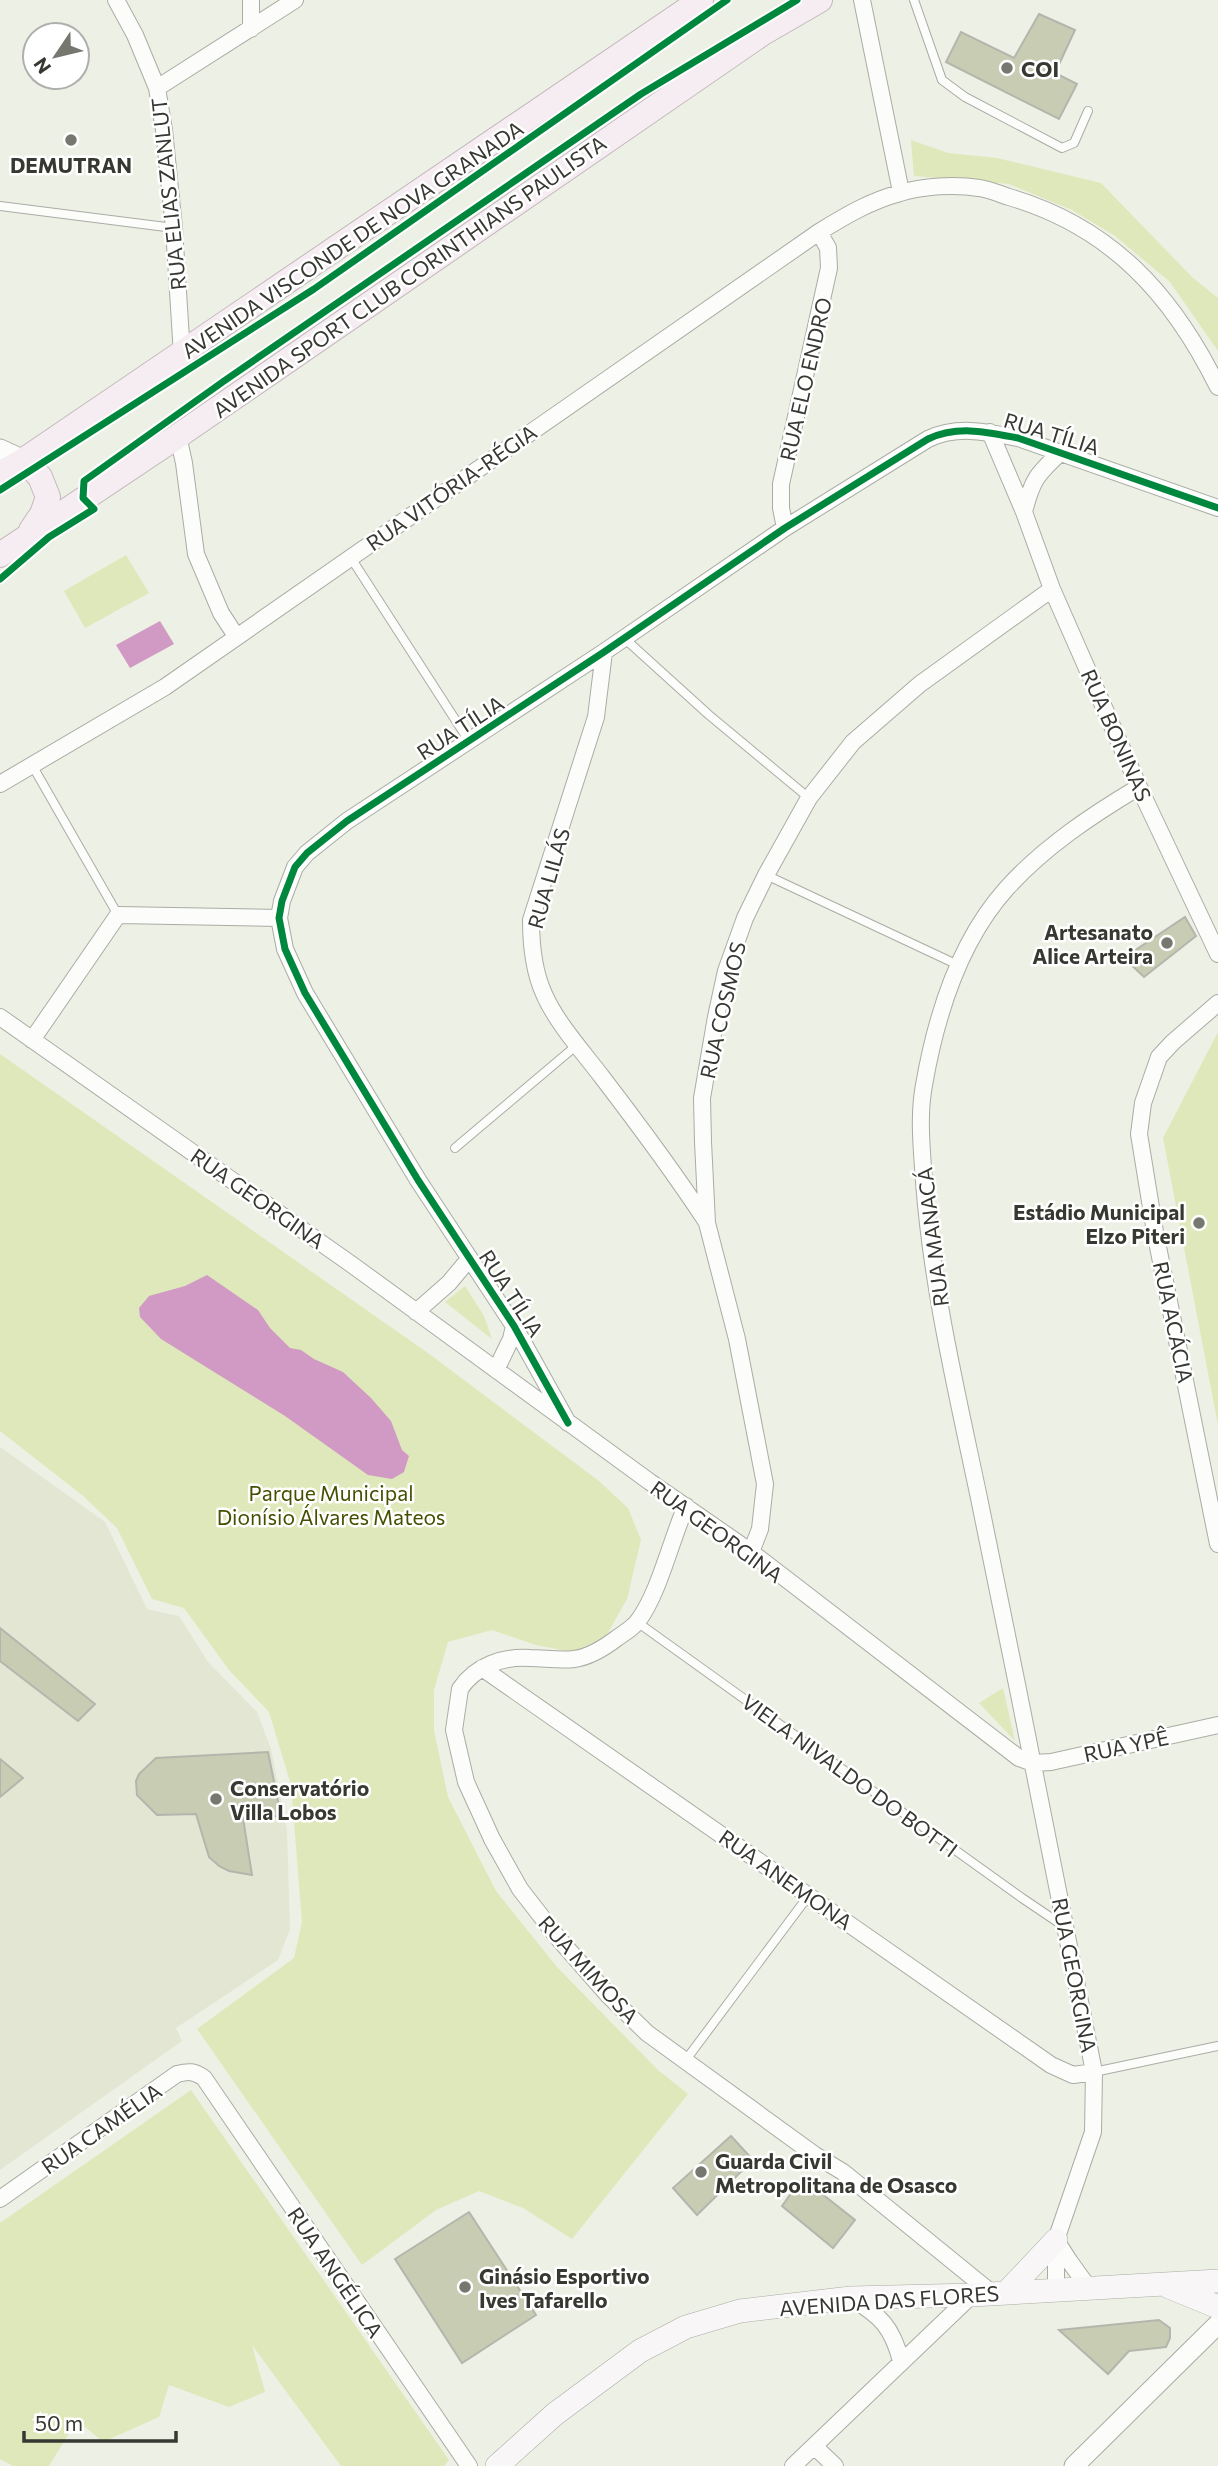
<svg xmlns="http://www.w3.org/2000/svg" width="1218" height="2466" viewBox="0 0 1218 2466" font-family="Commissioner,sans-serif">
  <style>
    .built { fill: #e2e6d2 }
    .green { fill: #dfe8bb }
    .water { fill: #d09ac4 }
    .building { fill: #c7ccb3; stroke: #b4b6ad; stroke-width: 2 }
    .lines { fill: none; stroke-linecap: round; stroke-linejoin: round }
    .service-casing { stroke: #aaaca4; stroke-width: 10 }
    .minor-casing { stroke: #aaaca4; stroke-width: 18 }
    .tertiary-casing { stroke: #aaaca4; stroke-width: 21 }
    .secondary-casing { stroke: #aaaca4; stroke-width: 24 }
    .primary-casing { stroke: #c3b8bc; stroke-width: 26 }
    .service { stroke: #fcfdfb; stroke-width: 8 }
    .minor { stroke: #fcfdfb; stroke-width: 16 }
    .tertiary { stroke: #fcfdfb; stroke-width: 19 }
    .secondary { stroke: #f8f6f7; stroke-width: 23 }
    .primary { stroke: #f5edf2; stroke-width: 24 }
    .cycleway-casing { stroke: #fff; stroke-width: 11 }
    .cycleway { stroke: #00873e; stroke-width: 7 }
    .poi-dot { fill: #767870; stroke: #fff; stroke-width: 2.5 }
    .labels { text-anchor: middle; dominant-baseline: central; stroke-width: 5; stroke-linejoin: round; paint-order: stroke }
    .poi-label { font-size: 21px; font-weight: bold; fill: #363831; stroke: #fff; text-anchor: start }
    .street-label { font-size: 21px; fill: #363831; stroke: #fff }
    .park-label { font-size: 21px; fill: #464f00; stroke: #fff }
  </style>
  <rect width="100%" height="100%" fill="#edf0e4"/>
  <path class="built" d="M0,1447l105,75 42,87 32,7 29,46 49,50 14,37 16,82 3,98 -12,31 -102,68 6,13 -182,129z"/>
  <path class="green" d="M911,140l37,13 49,5 104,25 91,94 26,21v53l-48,-69 -55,-46 -43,-26 -63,-26 -95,-8z
    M126,555l23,38 -64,35 -21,-37z
    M1218,1032v393l-55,-287z
    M0,1054l428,299 171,128 29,27 13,32 -14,59 -22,39 -34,14 -35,-7 -44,-15 -44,12 -14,48v40l14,67 48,94 61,76 101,103 30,24 -116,145 -49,-31 -44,-17 -43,19 -74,55 -165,-236 97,-71 8,-36 -11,-137 -22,-73 -40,-42 -45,-62 -32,-9 -35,-71 -35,-33 -82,-64z
    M465,1286l19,30 8,23 -47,-37z
    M1003,1688l12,53 -36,-38z
    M191,2090l258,370 -5,6h-103l-89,-121 13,47 -36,15 -60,-22 -10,32 -56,25 -26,-22 -28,46h-36l-13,-7v-236z"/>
  <path class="water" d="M160,621l14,23 -44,24 -14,-23z
    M207,1275l51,35 12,18 20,20 11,2 13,9 29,13 28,26 20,23 11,29 7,6 -5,16 -12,7 -24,-4 -83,-59 -124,-77 -21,-22 -1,-9 10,-12 36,-10z"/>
  <path class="building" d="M1039,14l36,16 -20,43 22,11 -18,35 -113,-57 15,-30 53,26z
    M1185,917l11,19 -52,41 -17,-16 10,-12z
    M0,1628l95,76 -17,17 -78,-60z
    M268,1752l13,64 -38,2 9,57 -23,-4 -10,-5 -10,-9 -13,-43 -39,1 -20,-20 -1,-14 3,-7 17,-16z
    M0,1759l23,19 -23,19z
    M731,2136l22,24 -56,55 -24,-27z
    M802,2178l53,42 -22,28 -51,-42z
    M469,2212l67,103 -74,48 -67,-104z
    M1159,2320l11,8v10l-4,9 -37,4 -21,23 -49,-44z"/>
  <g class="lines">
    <g class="service-casing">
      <path id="service" d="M914,0l28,80 23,17 97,51 12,-5 14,-32
        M0,206l174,22
        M351,558l118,183
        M624,638l85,77 100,83
        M32,765l86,150
        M766,875l192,90
        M455,1148l122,-103
        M637,1622l385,276 40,27
        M685,2061l124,-166
        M1094,2072l124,-26"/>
    </g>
    <g class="minor-casing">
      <path id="minor" d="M116,0l19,35 22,53 7,42 10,98 8,127
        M862,0l39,192
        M251,29v-29
        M157,88l138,-88
        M990,432l34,80 28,77 87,198 79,167
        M178,436l6,27 12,91 25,59 15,23
        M1024,512c8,-32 13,-38 37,-60
        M785,528l-4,-20v-24l48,-216 -1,-20 -9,-16
        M604,652l-8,65 -65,203c0,24 3,52 13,74 12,28 39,58 58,83 36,47 71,94 104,144
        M0,784l165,-97 654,-455c26,-16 51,-31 81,-39 23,-7 55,-9 79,-5 10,1 20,6 30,9 102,30 163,97 209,190
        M1218,1003l-45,39 -14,15 -16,46 -4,31 16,98 63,312
        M0,1017l351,247 299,218 101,70 268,206 14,5 18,-1 167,-37
        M32,1040l86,-125 161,3
        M416,1312l33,-29 20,-24
        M496,1370l15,-31 3,-13
        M568,1423l-54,-97 -96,-146 -113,-187 -20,-44 -6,-31 3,-17 13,-34 12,-14 40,-32 257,-169 181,-124 143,-89c30,-14 59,-7 90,-1l200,70
        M686,1506c-15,34 -27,87 -48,115 -5,7 -14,12 -21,17 -13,10 -27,19 -43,21 -14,2 -30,-1 -44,-1 -27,-2 -55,8 -70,31l-6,41 12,52 26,57 28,50 38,49 50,57 39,38 168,122 28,17 150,122
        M751,1552l9,-23 5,-45 -28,-145 -30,-116 -4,-81 -1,-44 14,-81 10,-46 19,-53 21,-43 43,-77 44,-56 67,-58 132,-95
        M482,1668l569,397 22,10 21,-3
        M0,2199l177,-125c12,-3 17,-3 27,4l265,388
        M1057,2242l13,20 18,25
        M1056,2289v-49l37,-108 1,-60c-39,-192 -75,-383 -115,-574 -22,-105 -47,-209 -55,-316 -2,-32 -6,-65 0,-97 12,-69 35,-144 83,-197 37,-41 85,-73 132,-101
        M851,2298c30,18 41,29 50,63
        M814,2446l21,20
        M793,2466l179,-171"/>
    </g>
    <g class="tertiary-casing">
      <path id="tertiary" d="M0,449l24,11
        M1074,2466l144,-142"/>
    </g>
    <g class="secondary-casing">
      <path id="secondary" d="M1169,2287l49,20
        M1007,2292l49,-52
        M497,2466l58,-52 85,-63 46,-24 54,-16 111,-13 121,-3 246,-14"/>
    </g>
    <g class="primary-casing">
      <path id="primary" d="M24,460l16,17 8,20 -6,17 -11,16
        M0,474l24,-14 677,-460
        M0,555l178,-119 585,-403 57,-33"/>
    </g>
    <use href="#service" class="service"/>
    <use href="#minor" class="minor"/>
    <use href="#tertiary" class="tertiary"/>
    <use href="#secondary" class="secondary"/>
    <use href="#primary" class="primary"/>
    <g class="cycleway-casing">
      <path id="cycleway" d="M0,490l314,-201 413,-289
        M0,579l49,-42 45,-28 -11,-11 1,-17 140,-100 417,-287 156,-94
        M568,1423l-54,-97 -96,-146 -113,-187 -20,-44 -6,-31 3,-17 13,-34 12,-14 40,-32 257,-169 181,-124 143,-89c30,-14 59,-7 90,-1l200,70"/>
    </g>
    <use href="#cycleway" class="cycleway"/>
  </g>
  <g class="poi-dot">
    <circle cx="1007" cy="68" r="7"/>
    <circle cx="71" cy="140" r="7"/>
    <circle cx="1167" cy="943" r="7"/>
    <circle cx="1199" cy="1223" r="7"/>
    <circle cx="216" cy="1799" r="7"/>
    <circle cx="701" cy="2172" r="7"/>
    <circle cx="465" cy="2287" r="7"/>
  </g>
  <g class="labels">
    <g class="poi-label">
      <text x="1021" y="68">COI</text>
      <text x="71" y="164" text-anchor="middle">DEMUTRAN</text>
      <text x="1153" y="931" text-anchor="end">Artesanato<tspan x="1153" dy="24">Alice Arteira</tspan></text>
      <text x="1185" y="1211" text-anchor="end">Estádio Municipal<tspan x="1185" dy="24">Elzo Piteri</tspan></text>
      <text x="230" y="1787">Conservatório<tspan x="230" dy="24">Villa Lobos</tspan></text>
      <text x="715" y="2160">Guarda Civil<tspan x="715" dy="24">Metropolitana de Osasco</tspan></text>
      <text x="479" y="2275">Ginásio Esportivo<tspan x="479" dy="24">Ives Tafarello</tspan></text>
    </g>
    <g class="street-label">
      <text transform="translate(168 194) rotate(-96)">RUA ELIAS ZANLUT</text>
      <text transform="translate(352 239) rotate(-34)">AVENIDA VISCONDE DE NOVA GRANADA</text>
      <text transform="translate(409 276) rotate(-35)">AVENIDA SPORT CLUB CORINTHIANS PAULISTA</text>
      <text transform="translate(805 379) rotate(-77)">RUA ELO ENDRO</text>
      <text transform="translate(1052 433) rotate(17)">RUA TÍLIA</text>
      <text transform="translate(451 487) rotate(-35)">RUA VITÓRIA-RÉGIA</text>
      <text transform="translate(460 727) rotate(-33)">RUA TÍLIA</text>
      <text transform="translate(1117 735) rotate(66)">RUA BONINAS</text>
      <text transform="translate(548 878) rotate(-74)">RUA LILÁS</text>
      <text transform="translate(722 1010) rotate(-77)">RUA COSMOS</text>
      <text transform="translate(258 1198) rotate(35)">RUA GEORGINA</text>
      <text transform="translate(932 1237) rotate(-97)">RUA MANACÁ</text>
      <text transform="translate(512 1293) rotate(57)">RUA TÍLIA</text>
      <text transform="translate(1174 1322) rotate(78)">RUA ACÁCIA</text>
      <text transform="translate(717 1531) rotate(36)">RUA GEORGINA</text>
      <text transform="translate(1126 1745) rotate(-12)">RUA YPÊ</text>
      <text transform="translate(850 1775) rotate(36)">VIELA NIVALDO DO BOTTI</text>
      <text transform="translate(786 1879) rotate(35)">RUA ANEMONA</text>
      <text transform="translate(589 1969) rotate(48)">RUA MIMOSA</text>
      <text transform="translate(1075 1975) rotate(79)">RUA GEORGINA</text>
      <text transform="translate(101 2128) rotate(-35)">RUA CAMÉLIA</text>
      <text transform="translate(336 2272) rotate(56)">RUA ANGÉLICA</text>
      <text transform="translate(889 2300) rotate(-4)">AVENIDA DAS FLORES</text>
    </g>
    <g class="park-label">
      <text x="331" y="1492">Parque Municipal<tspan x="331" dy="24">Dionísio Álvares Mateos</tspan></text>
    </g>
  </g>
  <g transform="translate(56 56) rotate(235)"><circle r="33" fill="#ffffff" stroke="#afafad" stroke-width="2"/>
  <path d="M0-5L12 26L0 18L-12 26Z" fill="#767870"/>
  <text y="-10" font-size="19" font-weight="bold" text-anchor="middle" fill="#363831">N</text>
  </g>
  <path d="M24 2431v10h152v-10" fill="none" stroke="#363831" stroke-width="3.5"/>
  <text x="35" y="2431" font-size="21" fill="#363831" stroke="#ffffff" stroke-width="5" paint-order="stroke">50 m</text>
</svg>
